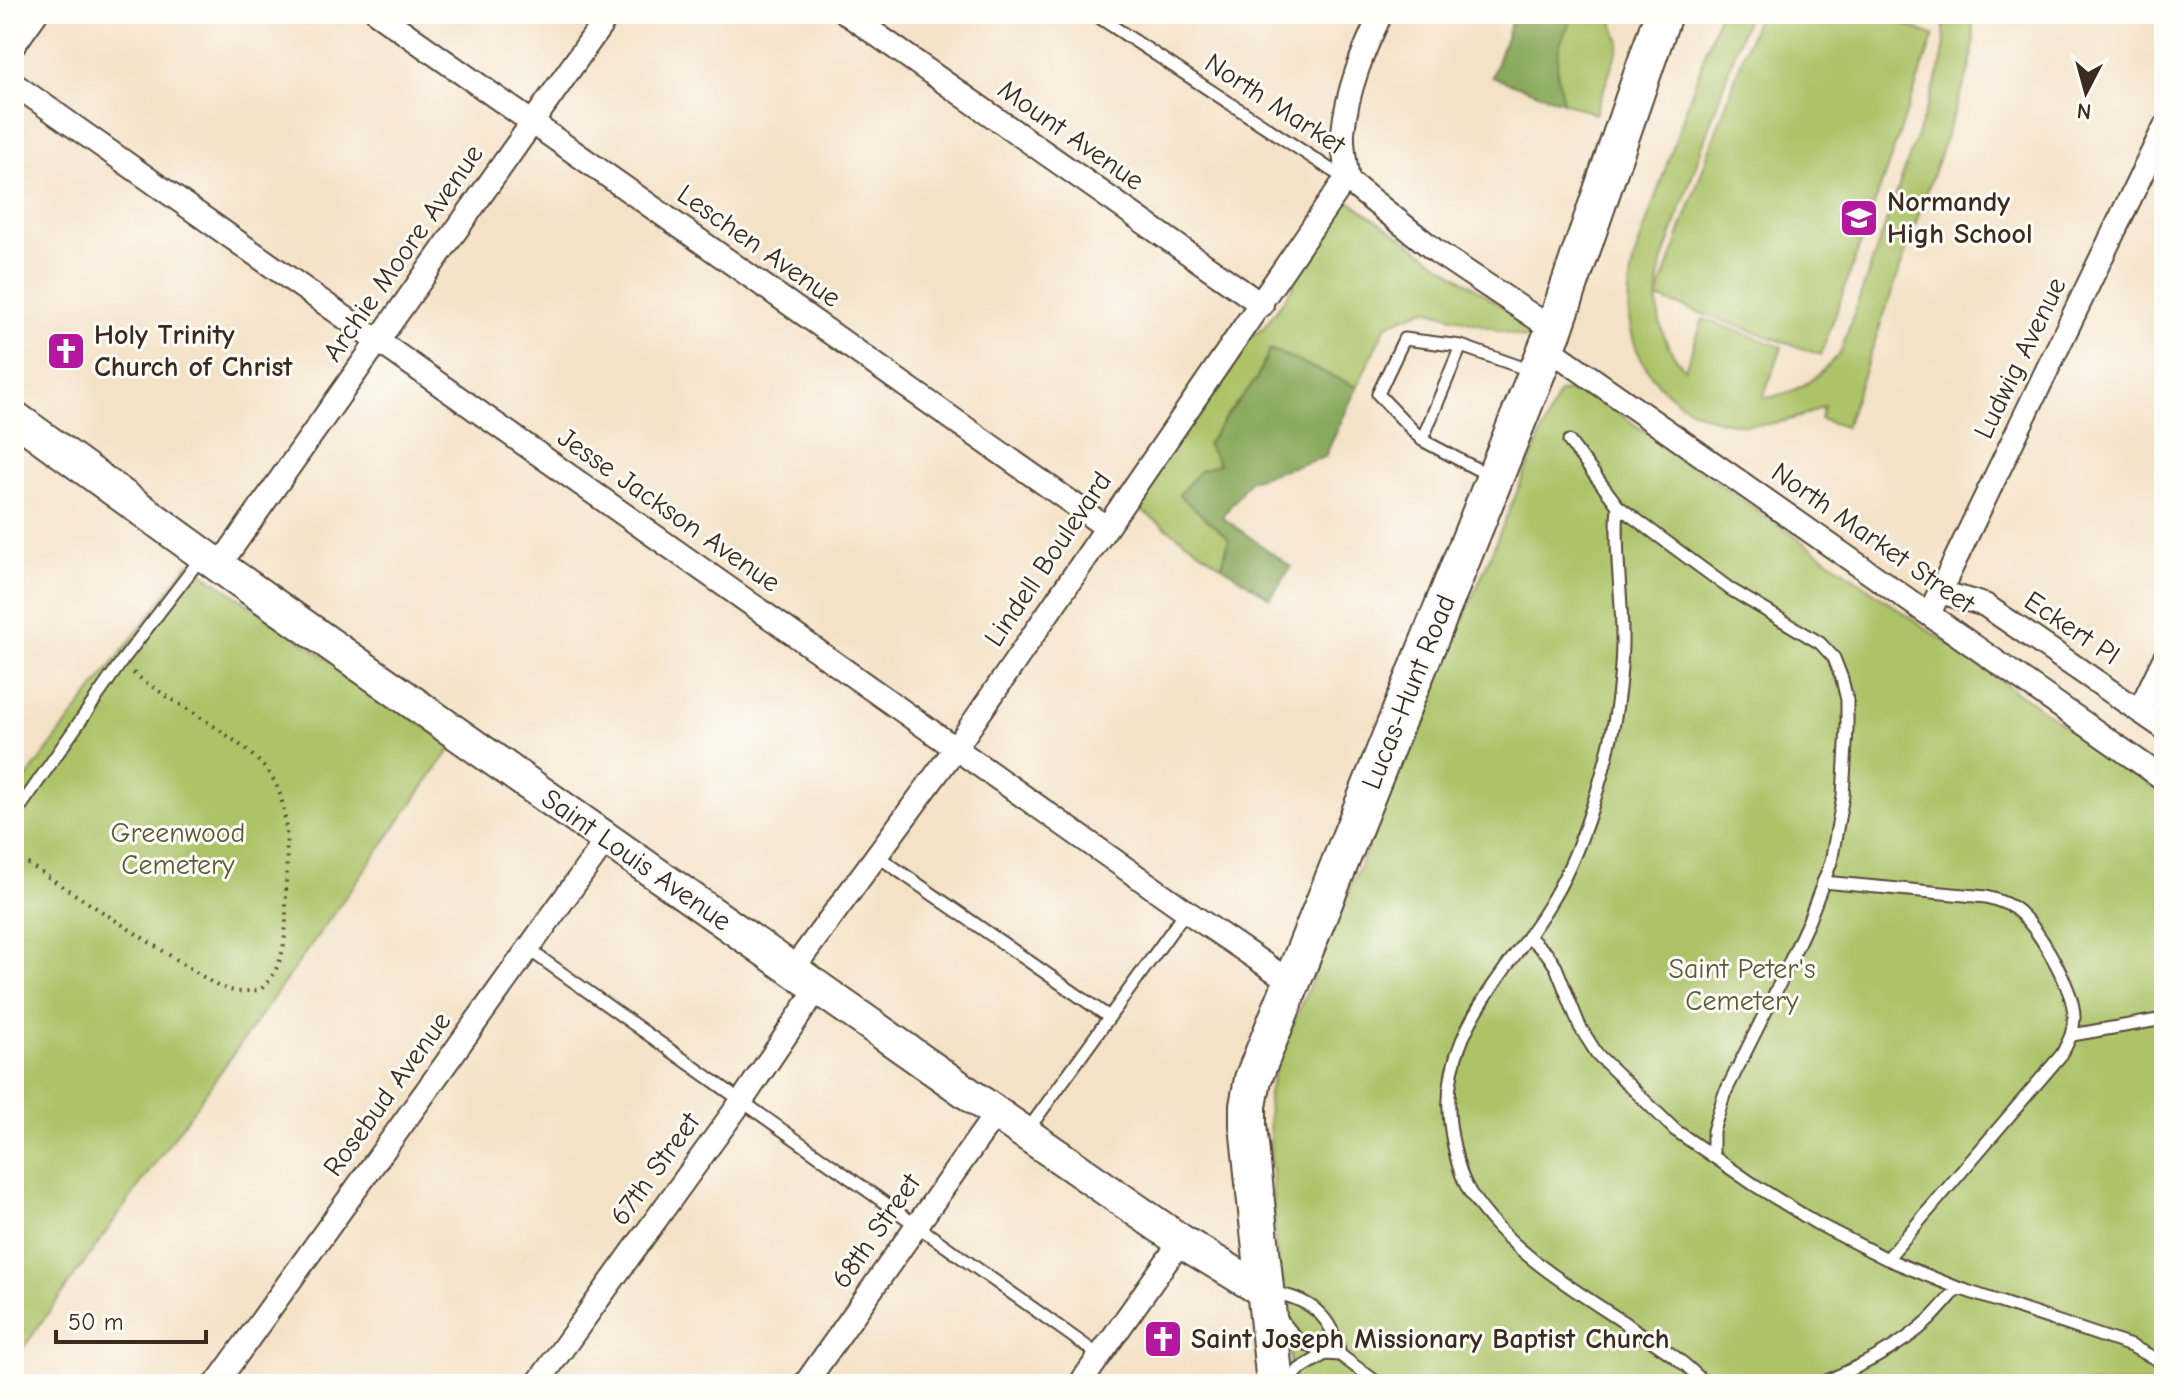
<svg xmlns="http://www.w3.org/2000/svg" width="2178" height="1398" viewBox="0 0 2178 1398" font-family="'Comic Neue',sans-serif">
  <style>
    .green { fill: #acc368; stroke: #747643; stroke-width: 2 }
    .forest { fill: #89a95c; stroke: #626a3d; stroke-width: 2 }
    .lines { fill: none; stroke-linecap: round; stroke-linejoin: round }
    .lane-casing { stroke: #574637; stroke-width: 15 }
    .street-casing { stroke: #574637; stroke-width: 26 }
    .secondary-casing { stroke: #574637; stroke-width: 36 }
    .primary-casing { stroke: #574637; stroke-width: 40 }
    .path { stroke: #574637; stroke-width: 4; stroke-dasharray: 2 6; stroke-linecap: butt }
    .lane { stroke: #fff; stroke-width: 11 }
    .street { stroke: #fff; stroke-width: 22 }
    .secondary { stroke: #fff; stroke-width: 32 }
    .primary { stroke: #fff; stroke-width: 36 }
    .labels { text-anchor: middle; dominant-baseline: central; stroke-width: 6; stroke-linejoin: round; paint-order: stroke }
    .street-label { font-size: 28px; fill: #3b2a1e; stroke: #fdfcf7 }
    .poi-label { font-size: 28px; font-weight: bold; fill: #3b2a1e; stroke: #fdfcf7; text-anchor: start }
    .park-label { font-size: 28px; fill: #5d5834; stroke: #fdfcf7 }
  </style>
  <rect width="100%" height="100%" fill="#fdfcf7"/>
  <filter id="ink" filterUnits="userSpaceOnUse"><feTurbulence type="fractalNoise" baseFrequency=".0125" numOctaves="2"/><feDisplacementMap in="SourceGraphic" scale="16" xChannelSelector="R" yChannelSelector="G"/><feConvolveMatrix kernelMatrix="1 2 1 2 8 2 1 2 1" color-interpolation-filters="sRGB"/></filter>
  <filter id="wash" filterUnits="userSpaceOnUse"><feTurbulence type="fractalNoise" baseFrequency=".006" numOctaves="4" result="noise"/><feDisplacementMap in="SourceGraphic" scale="32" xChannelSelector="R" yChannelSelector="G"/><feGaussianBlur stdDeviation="1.8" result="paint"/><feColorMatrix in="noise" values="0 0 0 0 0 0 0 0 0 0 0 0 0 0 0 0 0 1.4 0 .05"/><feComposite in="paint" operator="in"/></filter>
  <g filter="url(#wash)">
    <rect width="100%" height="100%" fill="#f4e2c7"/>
    <path class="green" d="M1576,14h34l10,29 -25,71 -32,-12c-9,-36 -10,-57 13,-88z
      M1719,14h29l-86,249c-9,39 -6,76 23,106l18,-50 79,28 -19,51c32,-2 57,-21 77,-45l100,-283 5,-26 -2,-30h29l2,30 -5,26 -124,357 -25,-8 4,-13c-67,37 -154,19 -187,-56 -12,-29 -10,-61 -3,-91z
      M1758,14h115l61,21 -113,320 -164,-57z
      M1350,202l179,123v14l-103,-30 -40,16 -29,62 -87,-38 -14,31 -29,35 -20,30 13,19 -21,7 30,68 -7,27 -90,-62 112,-164 19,-11 31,-44 -5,-7 53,-75z
      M1574,391l16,2 574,402v589h-871l-18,-144 -7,-143 8,-32 283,-673z
      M189,563l264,183 -439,615v-567z"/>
    <path class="forest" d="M1514,14h62c-23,31 -22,52 -13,88l-71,-25z
      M1270,349l87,38 -32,70 -75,23 -28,37 69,50 -21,31 -48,-32 7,-27 -50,-44 20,-24 20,-7 -12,-19 20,-30 29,-35z"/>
  </g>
  <g filter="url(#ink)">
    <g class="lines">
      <g class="lane-casing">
        <path id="lane" d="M1094,14l254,167
          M1422,440l-44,-46 26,-55 57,7
          M1569,441l49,65 112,83 90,54 14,15 8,21 5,21v28l-4,68 -12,66 -22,58 -28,61 -57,114 -11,36v25
          M1490,476l-68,-36 39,-94 71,25
          M1618,506c-4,46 5,92 4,139 -1,48 -10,97 -24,143 -11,38 -25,77 -46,112 -46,78 -120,137 -100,237 4,20 8,40 19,57 40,60 104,96 163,135 25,17 51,32 71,55
          M14,816l108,-155 79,-103
          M876,855l233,162
          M1823,882l163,15c12,3 25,7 34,16 20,18 55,78 54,105 0,14 -6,24 -12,36l-175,205
          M1528,936l20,19 8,12 24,60 17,27 78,76 78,54 63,39 71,36 71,29 173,58 33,17
          M528,949l572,407
          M2072,1035l92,-16
          M1027,1131l159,-220
          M1269,1292c40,6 63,23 71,63
          M1280,1318l17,21 28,15 15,1 39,29
          M1286,1384l14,-15 25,-15
          M1820,1384c38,-17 78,-35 109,-64 10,-10 20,-22 29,-32"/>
      </g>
      <g class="street-casing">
        <path id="street" d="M378,14l728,513
          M847,14l415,291
          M14,45l22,-31
          M14,84l1172,827 105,71
          M1348,181l89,71 117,78
          M1348,181c-2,-15 -6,-34 -5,-49 4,-42 20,-81 38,-118
          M1547,347l617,432
          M219,566l390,-552
          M1940,592l45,13 179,123
          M1929,614l235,-486
          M2139,711l25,-52
          M793,969l162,-220 385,-562 8,-6
          M216,1384l391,-545
          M537,1384l204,-282 78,-116
          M805,1384l191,-271
          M1080,1384l101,-143"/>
      </g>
      <g class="secondary-casing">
        <g id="secondary">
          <path id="s1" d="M14,417l205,149 777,547 185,128 84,51"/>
        </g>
      </g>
      <g class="primary-casing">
        <g id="primary">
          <path id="s2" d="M1275,1384l-27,-259v-19l5,-27 301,-749 109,-316"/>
        </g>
      </g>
      <path class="path" d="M14,855l205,132 18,5 23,-2c27,-25 26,-57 26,-91 0,-33 4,-80 -8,-110 -17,-45 -108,-85 -147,-118"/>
      <use href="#lane" class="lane"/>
      <use href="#street" class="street"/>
      <use href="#secondary" class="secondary"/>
      <use href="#primary" class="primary"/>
    </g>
  </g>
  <defs>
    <g id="school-square" transform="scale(2)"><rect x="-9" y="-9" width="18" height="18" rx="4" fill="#b5179e" stroke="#fdfcf7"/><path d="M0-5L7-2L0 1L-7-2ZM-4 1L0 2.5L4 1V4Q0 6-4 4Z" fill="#fff"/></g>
    <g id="church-square" transform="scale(2)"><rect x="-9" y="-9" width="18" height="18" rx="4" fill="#b5179e" stroke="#fdfcf7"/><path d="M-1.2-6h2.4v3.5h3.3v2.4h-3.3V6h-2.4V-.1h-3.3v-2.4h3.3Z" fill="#fff"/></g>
  </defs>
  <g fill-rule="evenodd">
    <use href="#school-square" x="1859" y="218"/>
    <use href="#church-square" x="66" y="351"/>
    <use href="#church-square" x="1163" y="1339"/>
  </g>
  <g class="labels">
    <g class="street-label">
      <text transform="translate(1275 104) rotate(33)">North Market</text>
      <text transform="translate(1071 135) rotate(35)">Mount Avenue</text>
      <text transform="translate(759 246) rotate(35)">Leschen Avenue</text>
      <text transform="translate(403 253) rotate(-55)">Archie Moore Avenue</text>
      <text transform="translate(2020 358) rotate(-64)">Ludwig Avenue</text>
      <text transform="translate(669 510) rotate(35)">Jesse Jackson Avenue</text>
      <text transform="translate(1873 538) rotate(35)">North Market Street</text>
      <text transform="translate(1048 559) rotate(-56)">Lindell Boulevard</text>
      <text transform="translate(2072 628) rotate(34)">Eckert Pl</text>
      <text stroke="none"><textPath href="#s2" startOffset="724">Lucas-Hunt Road</textPath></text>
      <text stroke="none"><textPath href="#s1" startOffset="764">Saint Louis Avenue</textPath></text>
      <text transform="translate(387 1094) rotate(-54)">Rosebud Avenue</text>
      <text transform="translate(655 1169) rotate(-54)">67th Street</text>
      <text transform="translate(876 1231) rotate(-55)">68th Street</text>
    </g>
    <g class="poi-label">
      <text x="1887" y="202">Normandy<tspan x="1887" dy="32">High School</tspan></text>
      <text x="94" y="335">Holy Trinity<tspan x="94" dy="32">Church of Christ</tspan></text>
      <text x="1191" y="1339">Saint Joseph Missionary Baptist Church</text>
    </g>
    <g class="park-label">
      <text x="178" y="833">Greenwood<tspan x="178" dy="32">Cemetery</tspan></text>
      <text x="1742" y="969">Saint Peter's<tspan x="1742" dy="32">Cemetery</tspan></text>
    </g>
  </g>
  <rect width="2178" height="1398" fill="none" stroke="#fdfcf7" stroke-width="48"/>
  <g transform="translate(2086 92) rotate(186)" stroke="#fdfcf7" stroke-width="6" paint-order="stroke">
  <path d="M0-6L14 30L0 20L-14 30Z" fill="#3b2a1e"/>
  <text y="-12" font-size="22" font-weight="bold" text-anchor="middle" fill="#3b2a1e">N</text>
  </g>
  <path d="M56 1330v12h150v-12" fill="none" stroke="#3b2a1e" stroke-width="4"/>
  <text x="68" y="1330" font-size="24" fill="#3b2a1e" stroke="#fdfcf7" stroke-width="6" paint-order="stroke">50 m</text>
</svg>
